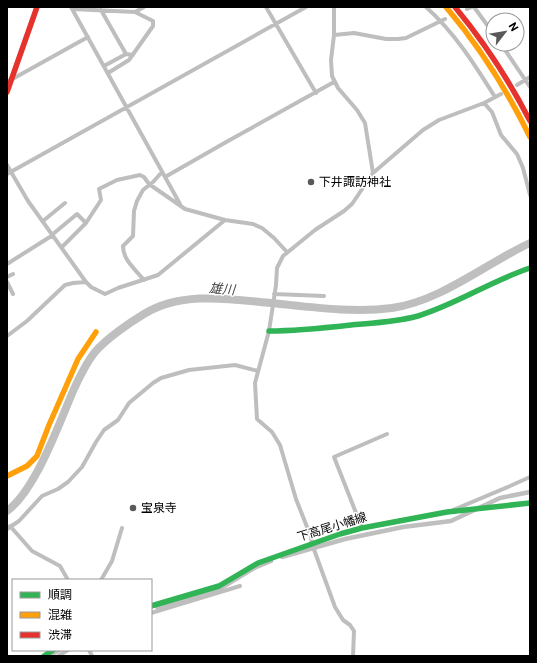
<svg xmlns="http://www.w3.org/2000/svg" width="537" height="663" viewBox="0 0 537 663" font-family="Roboto,'Noto Sans JP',sans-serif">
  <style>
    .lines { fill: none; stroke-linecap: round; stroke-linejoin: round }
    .canal { stroke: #bfbfbf; stroke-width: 4.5 }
    .river { stroke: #bfbfbf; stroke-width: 8 }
    .street { stroke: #bebebe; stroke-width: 4 }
    .fast { stroke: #30b455; stroke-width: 5.5 }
    .slow { stroke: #ff9f0a; stroke-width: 5.5 }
    .jam { stroke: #e5322d; stroke-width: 5.5 }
    .poi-dot { fill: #595959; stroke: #fff; stroke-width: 1.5 }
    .labels { text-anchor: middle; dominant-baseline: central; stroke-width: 3; stroke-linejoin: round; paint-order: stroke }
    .poi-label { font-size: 12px; fill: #000; stroke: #fff; text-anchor: start }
    .street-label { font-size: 12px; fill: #000; stroke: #fff }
    .water-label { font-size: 13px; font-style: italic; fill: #444; stroke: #fff }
  </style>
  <rect width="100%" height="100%" fill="#fff"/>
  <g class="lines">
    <path class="canal" d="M282,557l63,-18 58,-12 48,-6 49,-23 30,-6
      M157,607l44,-12 20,-7 33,-20 17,-7
      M50,655l9,-5"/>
    <path class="river" d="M7,511c29,-21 52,-88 67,-122 6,-13 12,-26 21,-37 11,-13 34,-29 49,-38 38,-23 85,-15 127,-11 40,4 81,10 121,5 49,-7 93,-44 138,-65"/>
    <path class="street" d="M71,7l109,197
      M266,7l50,86
      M334,7v28l-3,25 1,16 6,12 19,22 8,13 8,50
      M426,7c29,26 49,58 69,90
      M474,7l19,26
      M72,9l63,3 18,9v5l-24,34 -21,13
      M467,9l5,-2
      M101,10l25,44 7,1
      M135,12l9,-5
      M334,35l20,-2 32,6h12l8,-1 39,-19
      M501,44l29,43
      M104,66l22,-12
      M7,82l81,-45
      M517,85l13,-8
      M484,103l8,9 9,23 16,19 6,14 7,27
      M7,165l21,36 58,81 5,5 14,7 13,-6 40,-13 67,-55
      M7,174l299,-167
      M165,177l63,-36 106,-59
      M43,221l22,-18
      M53,234l24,-20 9,9
      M62,247l24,-24 15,-23 -2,-11 18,-9 23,-5 4,2 5,7 36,25 40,11 28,4 9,4 12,10 13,14
      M7,264l46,-29
      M7,277l6,-3
      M144,280c-9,-11 -21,-20 -21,-34l10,-10 1,-25 3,-10 6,-11 10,-8 9,-10
      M7,282l6,12
      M274,294l50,2
      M7,336l20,-15 38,-36 8,-2 13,-1
      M453,510l57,-24 20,-9
      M10,526l22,25 28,15 8,14
      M362,528l-28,-71 53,-23
      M7,529l12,-8 23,-25 16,-7 10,-7 14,-15 14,-25 8,-12 14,-10 11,-17 24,-20 8,-5 28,-8 46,-5 23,6
      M101,580l11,-19 10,-33
      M151,613l89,-27
      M89,650l3,6
      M58,656l10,-6
      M353,656l1,-25 -4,-6 -7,-5 -8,-13 -23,-63 -1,-7 -15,-38 -16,-54 -8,-13 -15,-13 -2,-36 14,-52 7,-46 1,-17 6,-12 32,-26 29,-19 8,-7 21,-31 50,-43 16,-10 45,-17 17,-9"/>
    <path class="fast" d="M269,331c28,0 55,-3 82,-6 22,-2 45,-3 67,-9 39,-12 73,-35 112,-48
      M151,606l68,-20 39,-23 82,-29 22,-6 85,-16 83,-9
      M44,656l9,-6"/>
    <path class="slow" d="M446,7c34,40 61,83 84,130
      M7,476l20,-10 10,-10 12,-31 29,-66 18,-27"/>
    <path class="jam" d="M455,7c29,35 54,73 75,114
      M7,92l30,-85"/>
  </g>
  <g class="poi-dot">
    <circle cx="311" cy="182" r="4"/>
    <circle cx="133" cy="508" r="4"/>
  </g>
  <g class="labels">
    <g class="poi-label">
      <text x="319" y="182">下井諏訪神社</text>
      <text x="141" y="508">宝泉寺</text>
    </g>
    <g class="street-label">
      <text transform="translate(332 527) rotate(-17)">下高尾小幡線</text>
    </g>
    <g class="water-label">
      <text transform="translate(222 289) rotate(4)">雄川</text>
    </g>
  </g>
  <rect width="537" height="663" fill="none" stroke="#000000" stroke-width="16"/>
  <rect x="12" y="579" width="140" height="72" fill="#ffffff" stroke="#999999"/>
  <rect x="20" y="592" width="20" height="6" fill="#30b455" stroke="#999999"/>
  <text x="48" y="599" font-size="12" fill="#000000">順調</text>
  <rect x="20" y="612" width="20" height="6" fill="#ff9f0a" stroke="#999999"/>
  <text x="48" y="619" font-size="12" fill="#000000">混雑</text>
  <rect x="20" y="632" width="20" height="6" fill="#e5322d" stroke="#999999"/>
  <text x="48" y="639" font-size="12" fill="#000000">渋滞</text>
  <g transform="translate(505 32) rotate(59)"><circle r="19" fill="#ffffff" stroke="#999999"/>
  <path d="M0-3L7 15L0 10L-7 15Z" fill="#595959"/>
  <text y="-6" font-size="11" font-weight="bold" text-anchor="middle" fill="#000000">N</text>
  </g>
</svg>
